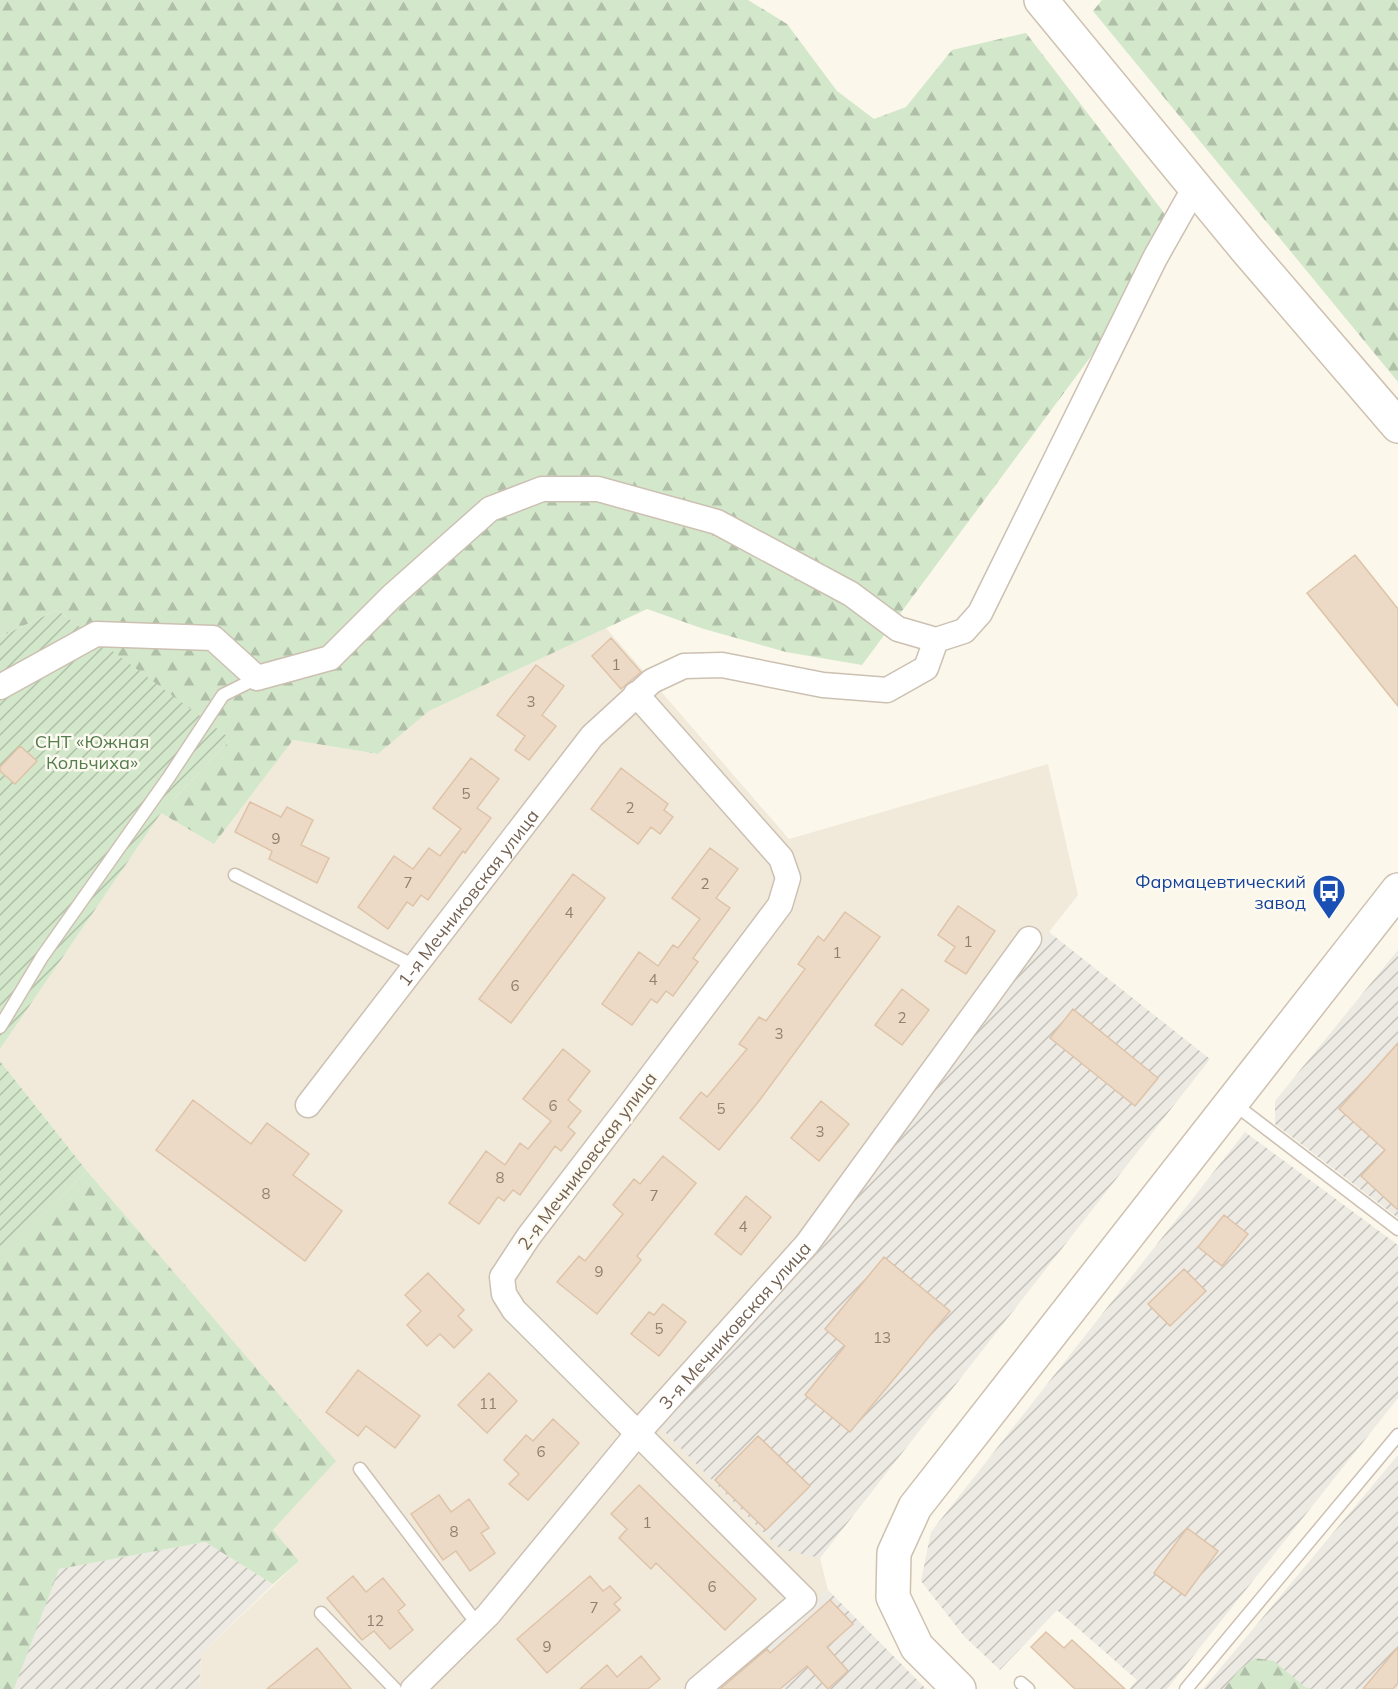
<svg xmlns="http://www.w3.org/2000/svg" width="1398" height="1689" viewBox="0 0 1398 1689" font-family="Mulish,sans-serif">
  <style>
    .residential { fill: #f1eada }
    .industrial { fill: url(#industrial-furrows) }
    .forest { fill: url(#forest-firs) }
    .garden { fill: url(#garden-furrows) }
    .building { fill: #eddac6; stroke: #dec3a8; stroke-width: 1.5 }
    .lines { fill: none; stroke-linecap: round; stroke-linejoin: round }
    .service-casing { stroke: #ccc0b2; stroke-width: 15 }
    .minor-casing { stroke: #ccc0b2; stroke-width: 27 }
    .secondary-casing { stroke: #cec1b0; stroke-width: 36 }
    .service { stroke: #fff; stroke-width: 12 }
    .minor { stroke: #fff; stroke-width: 24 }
    .secondary { stroke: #fff; stroke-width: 33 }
    .labels { text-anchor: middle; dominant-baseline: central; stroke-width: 5; stroke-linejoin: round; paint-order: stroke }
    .number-label { font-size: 15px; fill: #927f6e }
    .park-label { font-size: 18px; fill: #557d4d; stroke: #fdfaf2 }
    .transit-label { font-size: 18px; fill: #164399; stroke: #fdfaf2; text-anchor: end }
    .street-label { font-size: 18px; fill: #736151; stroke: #fdfaf2 }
  </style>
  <defs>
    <pattern id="industrial-furrows" width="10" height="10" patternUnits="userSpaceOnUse" patternTransform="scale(1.5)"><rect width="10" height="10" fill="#ede9e3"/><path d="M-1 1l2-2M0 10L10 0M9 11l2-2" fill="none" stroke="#c4c0ba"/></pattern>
    <pattern id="forest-firs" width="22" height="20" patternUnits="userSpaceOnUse" patternTransform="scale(1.5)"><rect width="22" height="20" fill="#d3e7cb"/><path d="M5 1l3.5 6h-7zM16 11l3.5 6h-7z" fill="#b0bfa7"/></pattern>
    <pattern id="garden-furrows" width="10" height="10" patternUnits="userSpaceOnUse" patternTransform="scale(1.5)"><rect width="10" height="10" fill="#d3e7cb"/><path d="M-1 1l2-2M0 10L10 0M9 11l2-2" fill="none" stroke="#b0bfa7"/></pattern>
  </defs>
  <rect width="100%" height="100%" fill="#fbf7eb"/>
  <path class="residential" d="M606,628l183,211 259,-75 30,131 -29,37 -232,321 -160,171 123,124 40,10 8,32 -117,99h-512l2,-35 98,-93 -26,-31 62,-69 -248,-290 -87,-110v-12l161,-236 53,30 79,-103 85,14 51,-43z"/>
  <path class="industrial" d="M1049,932l161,127 -390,499 -40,-9 -123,-125 160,-171z
    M1398,950v268l-123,-94v-23z
    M1245,1132l153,113v153l-231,291h-38l8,-9 -80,-70 -57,60 -36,-34 -43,-55 10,-49z
    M1398,1455v234h-195z
    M205,1542l68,42 -72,70 -2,35h-185l44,-120z
    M828,1590l98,99h-215z"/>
  <path class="forest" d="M0,0h748l39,24 50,67 37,28 32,-12 46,-57 74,-17 155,202 -319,430 -76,-13 -82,-23 -57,-20 -218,102 -51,43 -85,-14 -79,104 -53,-31 69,-73 -173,-130 -57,27z
    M1102,0h296v382l-305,-371z
    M87,1171l249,290 -63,69 26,31 -26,23 -68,-42 -146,27 -45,120h-14v-430z
    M1255,1658l19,3 31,26 7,2h-88l15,-19z"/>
  <path class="garden" d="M57,610l174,129 -70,74 -161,236v-412z
    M0,1061l87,110 -87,88z"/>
  <path class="building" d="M1355,555l43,54v97l-91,-113z
    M611,638l30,34 -20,17 -29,-33z
    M536,665l28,21 -22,29 14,11 -27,34 -14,-10 10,-14 -28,-21z
    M20,746l17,15 -22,23 -15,-13v-4z
    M471,758l28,21 -22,29 14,10 -26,35 -2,-2 -35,49 -7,-5 -8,11 -6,-4 -19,27 -30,-22 36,-51 19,13 16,-21 11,8 21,-27 -28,-21z
    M621,768l47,36 -4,6 9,7 -13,17 -9,-7 -13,17 -47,-35z
    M250,802l31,15 6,-10 26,13 -12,25 28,13 -12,25 -48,-24 3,-8 -37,-19z
    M710,848l28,21 -22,29 14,10 -37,50 5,4 -25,34 -7,-5 -9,12 -6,-4 -19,26 -30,-21 37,-52 19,14 15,-21 5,3 22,-29 -28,-21z
    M573,874l32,24 -94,125 -32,-24z
    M958,906l37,25 -29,43 -21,-13 10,-14 -17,-12z
    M845,912l35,25 -121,164 -40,49 -39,-32 21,-26 6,5 40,-48 -8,-5 20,-27 7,4 39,-52 -7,-5 20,-28 6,5z
    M902,989l27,21 -27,35 -27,-20z
    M1073,1009l85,69 -23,28 -85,-68z
    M1398,1043v167l-37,-34 24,-26 -46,-41z
    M563,1049l27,22 -22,29 13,11 -13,16 7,6 -14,18 -6,-5 -35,49 -7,-5 -9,11 -6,-4 -19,27 -30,-21 37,-52 19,14 15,-22 8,6 23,-28 -28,-22z
    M193,1100l58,44 16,-21 42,31 -16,21 49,36 -37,50 -149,-111z
    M821,1101l28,23 -30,37 -28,-23z
    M663,1156l33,27 -59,73 4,4 -44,54 -40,-32 22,-26 6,5 38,-47 -10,-9 21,-26 6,5z
    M746,1196l25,21 -30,38 -26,-21z
    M1224,1215l24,19 -26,32 -24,-19z
    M884,1257l66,54 -100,121 -45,-37 40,-49 -20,-17z
    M1184,1269l22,22 -36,35 -22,-22z
    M428,1273l36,37 -6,6 14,14 -18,18 -14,-14 -13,12 -20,-21 14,-14 -16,-16z
    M663,1304l23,18 -27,34 -28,-22 18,-22 5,3z
    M358,1370l62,46 -25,32 -29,-22 -8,10 -32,-24z
    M489,1373l28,28 -30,32 -29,-28z
    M553,1419l26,24 -51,57 -19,-16 10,-10 -15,-14 22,-25 7,6z
    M758,1436l52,50 -44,44 -51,-50z
    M639,1485l117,114 -31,31 -69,-67 -5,6 -32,-31 8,-9 -16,-15z
    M439,1495l12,17 18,-13 20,29 -8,5 14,20 -25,18 -14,-20 -13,9 -32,-46z
    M1187,1528l31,23 -33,45 -31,-23z
    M353,1576l13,16 17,-14 22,27 -7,6 15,19 -23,19 -16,-18 -12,9 -35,-42z
    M590,1576l13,15 7,-5 11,12 -7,6 6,6 -73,63 -30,-34z
    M830,1600l23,24 -26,23 21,24 -20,18 -21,-23 -27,23h-60l47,-40 3,4z
    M1046,1632l18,16 8,-8 53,49h-50l-44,-42z
    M1398,1647v36l-5,6h-30z
    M317,1648l34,41h-84z
    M641,1656l19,23 -12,10h-68l27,-24 10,12z"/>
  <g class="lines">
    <g class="service-casing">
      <path id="service" d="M235,875l180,91
        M0,1027l42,-70 127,-180 54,-82 34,-17
        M1233,1103l165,126
        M360,1469l118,156
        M321,1613l74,76
        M1021,1683l7,6
        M1186,1689l212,-254"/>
    </g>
    <g class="minor-casing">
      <g id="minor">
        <path d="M0,687l96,-53 117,4 44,40 73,-20 62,-62 98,-87 52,-20h56l119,33 134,72 47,35 38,11 28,-9 16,-18 175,-355 40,-71"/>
        <path d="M636,694l145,164 7,20 -8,27 -149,198 -102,133 -27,41 2,17 10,16 290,289 -106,90"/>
        <path id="s1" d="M308,1105l284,-369 60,-55 32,-15 38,-1 101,20 64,5 39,-22 10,-28"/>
        <path id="s2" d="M413,1689l75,-74 150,-182 169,-189 222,-305"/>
      </g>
    </g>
    <g class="secondary-casing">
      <path id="secondary" d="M1041,0l205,249 152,177
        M959,1689l-42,-42 -24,-50 1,-44 21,-46 483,-617"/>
    </g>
    <use href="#service" class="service"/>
    <use href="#minor" class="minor"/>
    <use href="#secondary" class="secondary"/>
  </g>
  <defs>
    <g id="bus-pin" transform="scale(1.725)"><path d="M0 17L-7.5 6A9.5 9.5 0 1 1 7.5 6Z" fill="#1a4fb4" stroke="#fdfaf2"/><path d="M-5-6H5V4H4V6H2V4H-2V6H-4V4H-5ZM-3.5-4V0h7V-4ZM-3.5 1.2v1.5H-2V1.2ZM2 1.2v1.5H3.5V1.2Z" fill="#fff"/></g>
  </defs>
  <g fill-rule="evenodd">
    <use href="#bus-pin" x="1329" y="891"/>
  </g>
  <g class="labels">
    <g class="number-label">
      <text x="616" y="664">1</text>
      <text x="531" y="701">3</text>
      <text x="466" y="793">5</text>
      <text x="630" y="807">2</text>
      <text x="276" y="838">9</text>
      <text x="408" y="882">7</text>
      <text x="705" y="883">2</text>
      <text x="569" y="912">4</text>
      <text x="968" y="941">1</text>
      <text x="837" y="952">1</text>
      <text x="653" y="979">4</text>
      <text x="515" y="985">6</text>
      <text x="902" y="1017">2</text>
      <text x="779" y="1033">3</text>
      <text x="553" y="1105">6</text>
      <text x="721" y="1108">5</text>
      <text x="820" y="1131">3</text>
      <text x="500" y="1177">8</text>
      <text x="266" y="1193">8</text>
      <text x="654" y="1195">7</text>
      <text x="743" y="1226">4</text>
      <text x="599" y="1271">9</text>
      <text x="659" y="1328">5</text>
      <text x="882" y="1337">13</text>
      <text x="488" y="1403">11</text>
      <text x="541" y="1451">6</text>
      <text x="647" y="1522">1</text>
      <text x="454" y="1531">8</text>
      <text x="712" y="1586">6</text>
      <text x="594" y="1607">7</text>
      <text x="375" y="1620">12</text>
      <text x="547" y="1646">9</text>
    </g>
    <g class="park-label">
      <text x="92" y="741">СНТ «Южная<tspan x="92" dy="21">Кольчиха»</tspan></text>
    </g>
    <g class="transit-label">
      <text x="1306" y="881">Фармацевтический<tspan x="1306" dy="21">завод</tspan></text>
    </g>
    <g class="street-label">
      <text stroke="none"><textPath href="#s1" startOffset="262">1-я Мечниковская улица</textPath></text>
      <text transform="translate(587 1161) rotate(-53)">2-я Мечниковская улица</text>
      <text stroke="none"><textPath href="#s2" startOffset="486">3-я Мечниковская улица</textPath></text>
    </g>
  </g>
</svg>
